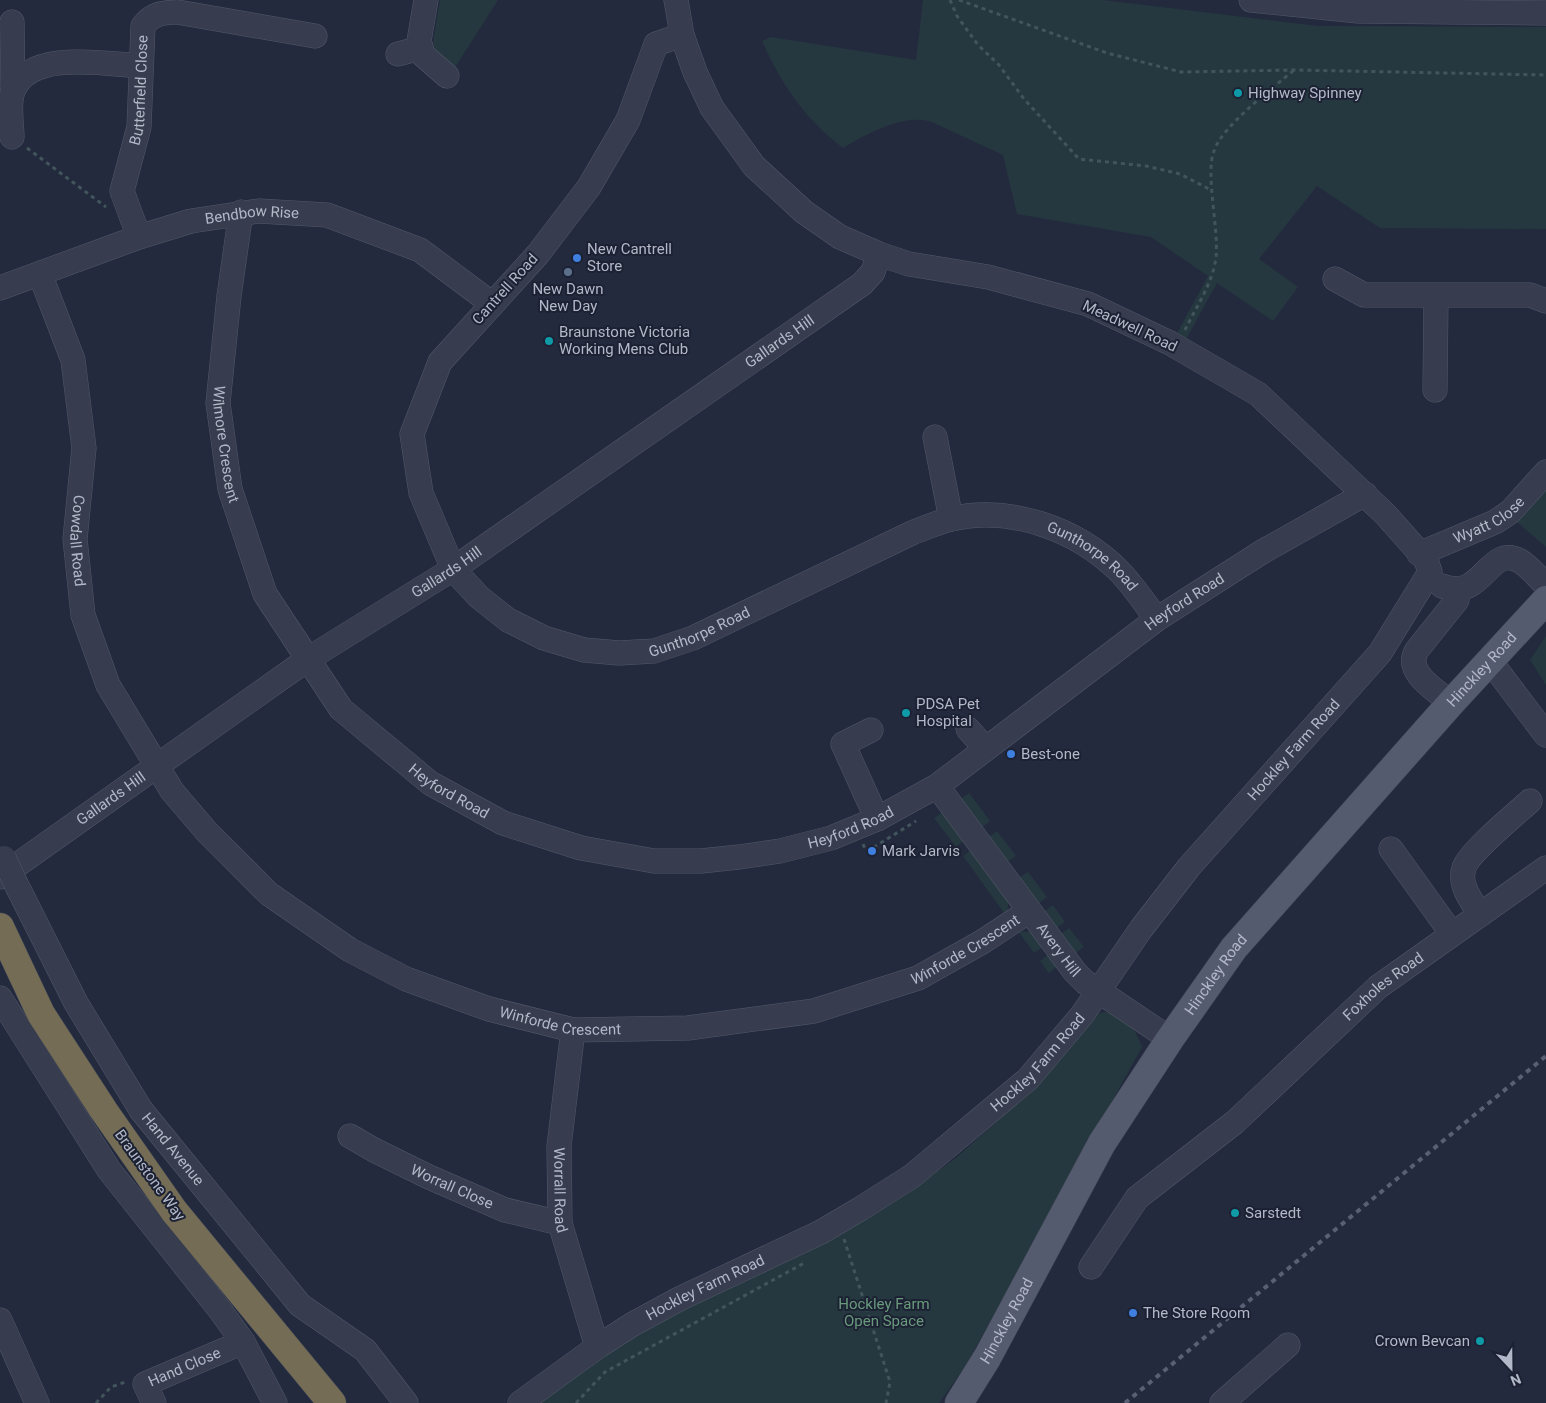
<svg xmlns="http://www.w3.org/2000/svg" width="1546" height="1403" viewBox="0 0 1546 1403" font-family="Roboto,sans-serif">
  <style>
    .green { fill: #25383f }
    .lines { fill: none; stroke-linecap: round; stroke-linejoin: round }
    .minor-casing { stroke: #525869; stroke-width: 25 }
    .major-casing { stroke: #404657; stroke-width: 29 }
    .highway-casing { stroke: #3f4556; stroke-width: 29 }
    .path { stroke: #43555c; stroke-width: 3; stroke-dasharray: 4 4; stroke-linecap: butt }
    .minor { stroke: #373d4e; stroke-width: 24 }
    .major { stroke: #555b6e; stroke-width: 28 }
    .highway { stroke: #746c54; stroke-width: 28 }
    .rail { stroke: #596075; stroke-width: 4; stroke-dasharray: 5 5; stroke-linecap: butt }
    .minor-bridge-casing { stroke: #525869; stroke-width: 25; stroke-linecap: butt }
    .minor-bridge { stroke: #373d4e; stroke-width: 24 }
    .culture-dot { fill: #0f9aa8; stroke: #1c2233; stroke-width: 2 }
    .shop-dot { fill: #3f7fe0; stroke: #1c2233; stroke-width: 2 }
    .service-dot { fill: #5c6f8a; stroke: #1c2233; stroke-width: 2 }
    .labels { text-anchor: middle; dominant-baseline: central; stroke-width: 4; stroke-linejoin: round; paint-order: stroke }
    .street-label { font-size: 15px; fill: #b3b8c9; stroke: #1c2233 }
    .poi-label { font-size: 15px; fill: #b3b8c9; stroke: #1c2233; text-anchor: start }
    .park-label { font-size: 15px; fill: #699a7c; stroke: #1c2233 }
  </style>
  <rect width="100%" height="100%" fill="#232a3e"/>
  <path class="green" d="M440,0h58l-44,69 -19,-20 -2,-6z
    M923,0h180l214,26 229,1v202l-166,-1 -63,-42 -58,73 39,28 -25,34 -56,-38 -32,58 -10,-4 33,-61 -57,-39 -134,-23 -14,-59 -71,-33c-28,-9 -65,12 -89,26 -39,-30 -61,-63 -81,-107l9,-4 145,23z
    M1546,489v58l-30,-26z
    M1546,636v49l-16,-25z
    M969,793l21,28 -11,9 -21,-29z
    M946,810l21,28 -11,9 -22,-29z
    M997,831l19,25 -12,8 -18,-25z
    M974,848l35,47 -2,22 -44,-61z
    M1028,872l19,25 -12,9 -19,-26z
    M1053,905l12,17 -12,8 -12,-16z
    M1069,928l15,19 -12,9 -14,-20z
    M1018,931l20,2 8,12 -12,8z
    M1052,952l8,12 -11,9 -9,-12z
    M1104,1012c23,3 30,15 38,35l-176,318 -27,38h-399l61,-46 62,-38 140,-65 98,-57 55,-39 56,-50 39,-39 44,-54z"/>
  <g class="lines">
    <g class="minor-casing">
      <g id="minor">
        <path d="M426,0l-7,41 4,14 24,21"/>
        <path d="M1251,0l107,11 188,2"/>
        <path d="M12,22l1,69"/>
        <path id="s1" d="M682,35l-26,9 -28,76 -39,67 -51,67 -98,108 -28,72 9,59 32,76 26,28 29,23 36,18 40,12 35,3 35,-2 39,-13 221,-106c12,-4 24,-10 37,-13 59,-14 126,10 168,52 14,14 26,33 38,48"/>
        <path d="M398,54l23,-6"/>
        <path d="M12,137c0,-13 -4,-33 1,-46 17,-42 93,-27 128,-25"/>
        <path id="s2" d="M241,212l-12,84 -11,107 12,86 35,105 76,115 89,74 73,40 78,25 73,13h47l38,-4 41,-6 51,-13 46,-19 60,-33 220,-167 105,-67 103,-58"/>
        <path id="s3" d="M139,237l-17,-46 17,-64 4,-101c10,-13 19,-13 34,-14l138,24"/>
        <path id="s4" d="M40,274l33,86 11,88 -9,91 8,76 25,70 64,106 35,41 62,62 81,56 56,29 83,30 84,21 115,-2 126,-17 104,-33 64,-36 47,-31"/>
        <path d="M1335,279l29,16h166l16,6"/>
        <path id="s5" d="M0,288l139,-51 52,-16 68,-10 68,4 93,35 71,53"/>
        <path d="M1435,390l1,-94"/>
        <path d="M935,437l16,82"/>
        <path id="s6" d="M1419,554l76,-32 15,-10 36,-40"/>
        <path d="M1442,586c42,16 46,-43 78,-25 10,6 18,17 26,24"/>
        <path d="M1490,661l56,74"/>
        <path d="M1451,703c-14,-12 -48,-31 -34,-53l40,-50 1,-10"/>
        <path d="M968,729l17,19"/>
        <path d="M871,730l-28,14 34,75"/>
        <path id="s7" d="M937,786l138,186 10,10 85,57"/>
        <path d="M1391,849l61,85"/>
        <path id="s8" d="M0,877l308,-218 145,-90 409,-285 11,-12 6,-18"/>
        <path id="s9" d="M16,884l60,119 65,107 159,195 65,45 41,53"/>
        <path d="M1480,915c-8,-14 -22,-30 -16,-47 4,-15 53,-55 66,-67"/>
        <path d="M0,998l109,172 111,140 23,32 32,61"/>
        <path id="s10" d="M573,1030l-14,116 1,77 37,124"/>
        <path id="s11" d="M350,1136l24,14 55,27 76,33 55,13"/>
        <path id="s12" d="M1091,1267l46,-69 98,-76 143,-135 168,-119"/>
        <path d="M0,1320l37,83"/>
        <path id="s13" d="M154,1403l-9,-19 98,-42"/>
        <path id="s14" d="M520,1403l77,-56 36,-23 46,-25 142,-67 39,-23 52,-33 116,-97 54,-64 59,-86 48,-62 191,-214 50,-81 -4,-12 -41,-46 -127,-120 -88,-51 -82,-39 -100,-27 -79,-13 -30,-10 -39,-17 -36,-25 -50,-46 -42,-58 -17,-36 -13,-37 -6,-35"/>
        <path d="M1222,1403l66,-58"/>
      </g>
    </g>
    <g class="major-casing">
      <g id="major">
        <path id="s15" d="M959,1403l28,-45 115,-215 68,-104 64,-91 217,-245 95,-103"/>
      </g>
    </g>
    <g class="highway-casing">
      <path id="highway" d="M0,927l41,87 63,97 70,100 158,192"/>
    </g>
    <path class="path" d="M950,0l7,16 21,29 21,20 25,34 55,60 67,7 34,8 33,17
      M959,0l148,53 74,19 114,-2 251,5
      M27,148l79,59
      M1185,330c11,-23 28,-47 31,-73 3,-28 -11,-84 -2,-106 8,-25 59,-63 80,-81
      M863,844l3,7 5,-2 45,-28
      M844,1239l46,143 -4,21
      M96,1403l15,-16 17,-6
      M576,1403l29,-31 201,-110"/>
    <use href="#minor" class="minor"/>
    <use href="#major" class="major"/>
    <use href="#highway" class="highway"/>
    <path class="rail" d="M1125,1403l421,-347"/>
    <g class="minor-bridge-casing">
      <path id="minor-bridge" d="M4,858l12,26"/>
    </g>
    <use href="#minor-bridge" class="minor-bridge"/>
  </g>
  <g class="culture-dot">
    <circle cx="1238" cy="93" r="5"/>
    <circle cx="549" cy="341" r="5"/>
    <circle cx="906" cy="713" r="5"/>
    <circle cx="1235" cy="1213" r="5"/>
    <circle cx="1480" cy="1341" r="5"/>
  </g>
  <g class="shop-dot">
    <circle cx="577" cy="258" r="5"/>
    <circle cx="1011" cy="754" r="5"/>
    <circle cx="872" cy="851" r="5"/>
    <circle cx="1133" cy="1313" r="5"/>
  </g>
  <circle class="service-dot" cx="568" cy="272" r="5"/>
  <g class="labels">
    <g class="street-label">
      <text stroke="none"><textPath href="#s3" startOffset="152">Butterfield Close</textPath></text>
      <text stroke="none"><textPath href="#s5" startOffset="264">Bendbow Rise</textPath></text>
      <text transform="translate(505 289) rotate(-48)">Cantrell Road</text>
      <text transform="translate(1130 326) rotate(25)">Meadwell Road</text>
      <text stroke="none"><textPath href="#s8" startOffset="946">Gallards Hill</textPath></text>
      <text stroke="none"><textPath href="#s2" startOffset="234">Wilmore Crescent</textPath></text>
      <text stroke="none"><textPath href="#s6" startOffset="78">Wyatt Close</textPath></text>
      <text stroke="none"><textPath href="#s4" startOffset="274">Cowdall Road</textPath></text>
      <text stroke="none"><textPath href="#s1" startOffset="1341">Gunthorpe Road</textPath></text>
      <text stroke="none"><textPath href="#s8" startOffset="541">Gallards Hill</textPath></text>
      <text stroke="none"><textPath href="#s2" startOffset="1489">Heyford Road</textPath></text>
      <text stroke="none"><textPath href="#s1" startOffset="912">Gunthorpe Road</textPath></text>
      <text stroke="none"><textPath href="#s15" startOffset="905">Hinckley Road</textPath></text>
      <text stroke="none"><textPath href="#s14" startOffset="1029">Hockley Farm Road</textPath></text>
      <text stroke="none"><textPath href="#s2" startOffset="664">Heyford Road</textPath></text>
      <text stroke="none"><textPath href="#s8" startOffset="136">Gallards Hill</textPath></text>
      <text stroke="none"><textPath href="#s2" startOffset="1084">Heyford Road</textPath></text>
      <text stroke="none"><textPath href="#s4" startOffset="1431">Winforde Crescent</textPath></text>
      <text stroke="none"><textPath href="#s7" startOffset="204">Avery Hill</textPath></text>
      <text stroke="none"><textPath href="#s15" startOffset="500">Hinckley Road</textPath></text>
      <text stroke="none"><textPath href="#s12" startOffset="408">Foxholes Road</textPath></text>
      <text stroke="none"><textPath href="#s4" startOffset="1011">Winforde Crescent</textPath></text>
      <text stroke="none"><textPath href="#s14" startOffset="624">Hockley Farm Road</textPath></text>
      <text stroke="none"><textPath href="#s9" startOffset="309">Hand Avenue</textPath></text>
      <text transform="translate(150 1175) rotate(54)">Braunstone Way</text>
      <text stroke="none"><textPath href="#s11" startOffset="114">Worrall Close</textPath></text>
      <text stroke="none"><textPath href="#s10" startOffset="161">Worrall Road</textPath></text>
      <text stroke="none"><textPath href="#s14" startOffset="219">Hockley Farm Road</textPath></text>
      <text stroke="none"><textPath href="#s15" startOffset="95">Hinckley Road</textPath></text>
      <text stroke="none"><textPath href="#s13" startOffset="64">Hand Close</textPath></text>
    </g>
    <g class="poi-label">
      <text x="1248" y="93">Highway Spinney</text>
      <text x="587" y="249">New Cantrell<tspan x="587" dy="17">Store</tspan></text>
      <text x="568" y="289" text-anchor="middle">New Dawn<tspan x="568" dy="17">New Day</tspan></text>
      <text x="559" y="332">Braunstone Victoria<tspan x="559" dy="17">Working Mens Club</tspan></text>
      <text x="916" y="704">PDSA Pet<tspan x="916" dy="17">Hospital</tspan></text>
      <text x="1021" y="754">Best-one</text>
      <text x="882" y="851">Mark Jarvis</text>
      <text x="1245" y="1213">Sarstedt</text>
      <text x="1143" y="1313">The Store Room</text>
      <text x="1470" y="1341" text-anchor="end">Crown Bevcan</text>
    </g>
    <g class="park-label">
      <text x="884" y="1304">Hockley Farm<tspan x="884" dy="17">Open Space</tspan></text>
    </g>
  </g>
  <g transform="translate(1511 1368) rotate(158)" stroke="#1c2233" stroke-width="4" paint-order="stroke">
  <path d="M0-4L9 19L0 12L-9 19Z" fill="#b3b8c9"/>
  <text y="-8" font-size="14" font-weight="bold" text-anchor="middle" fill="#b3b8c9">N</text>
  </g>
</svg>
